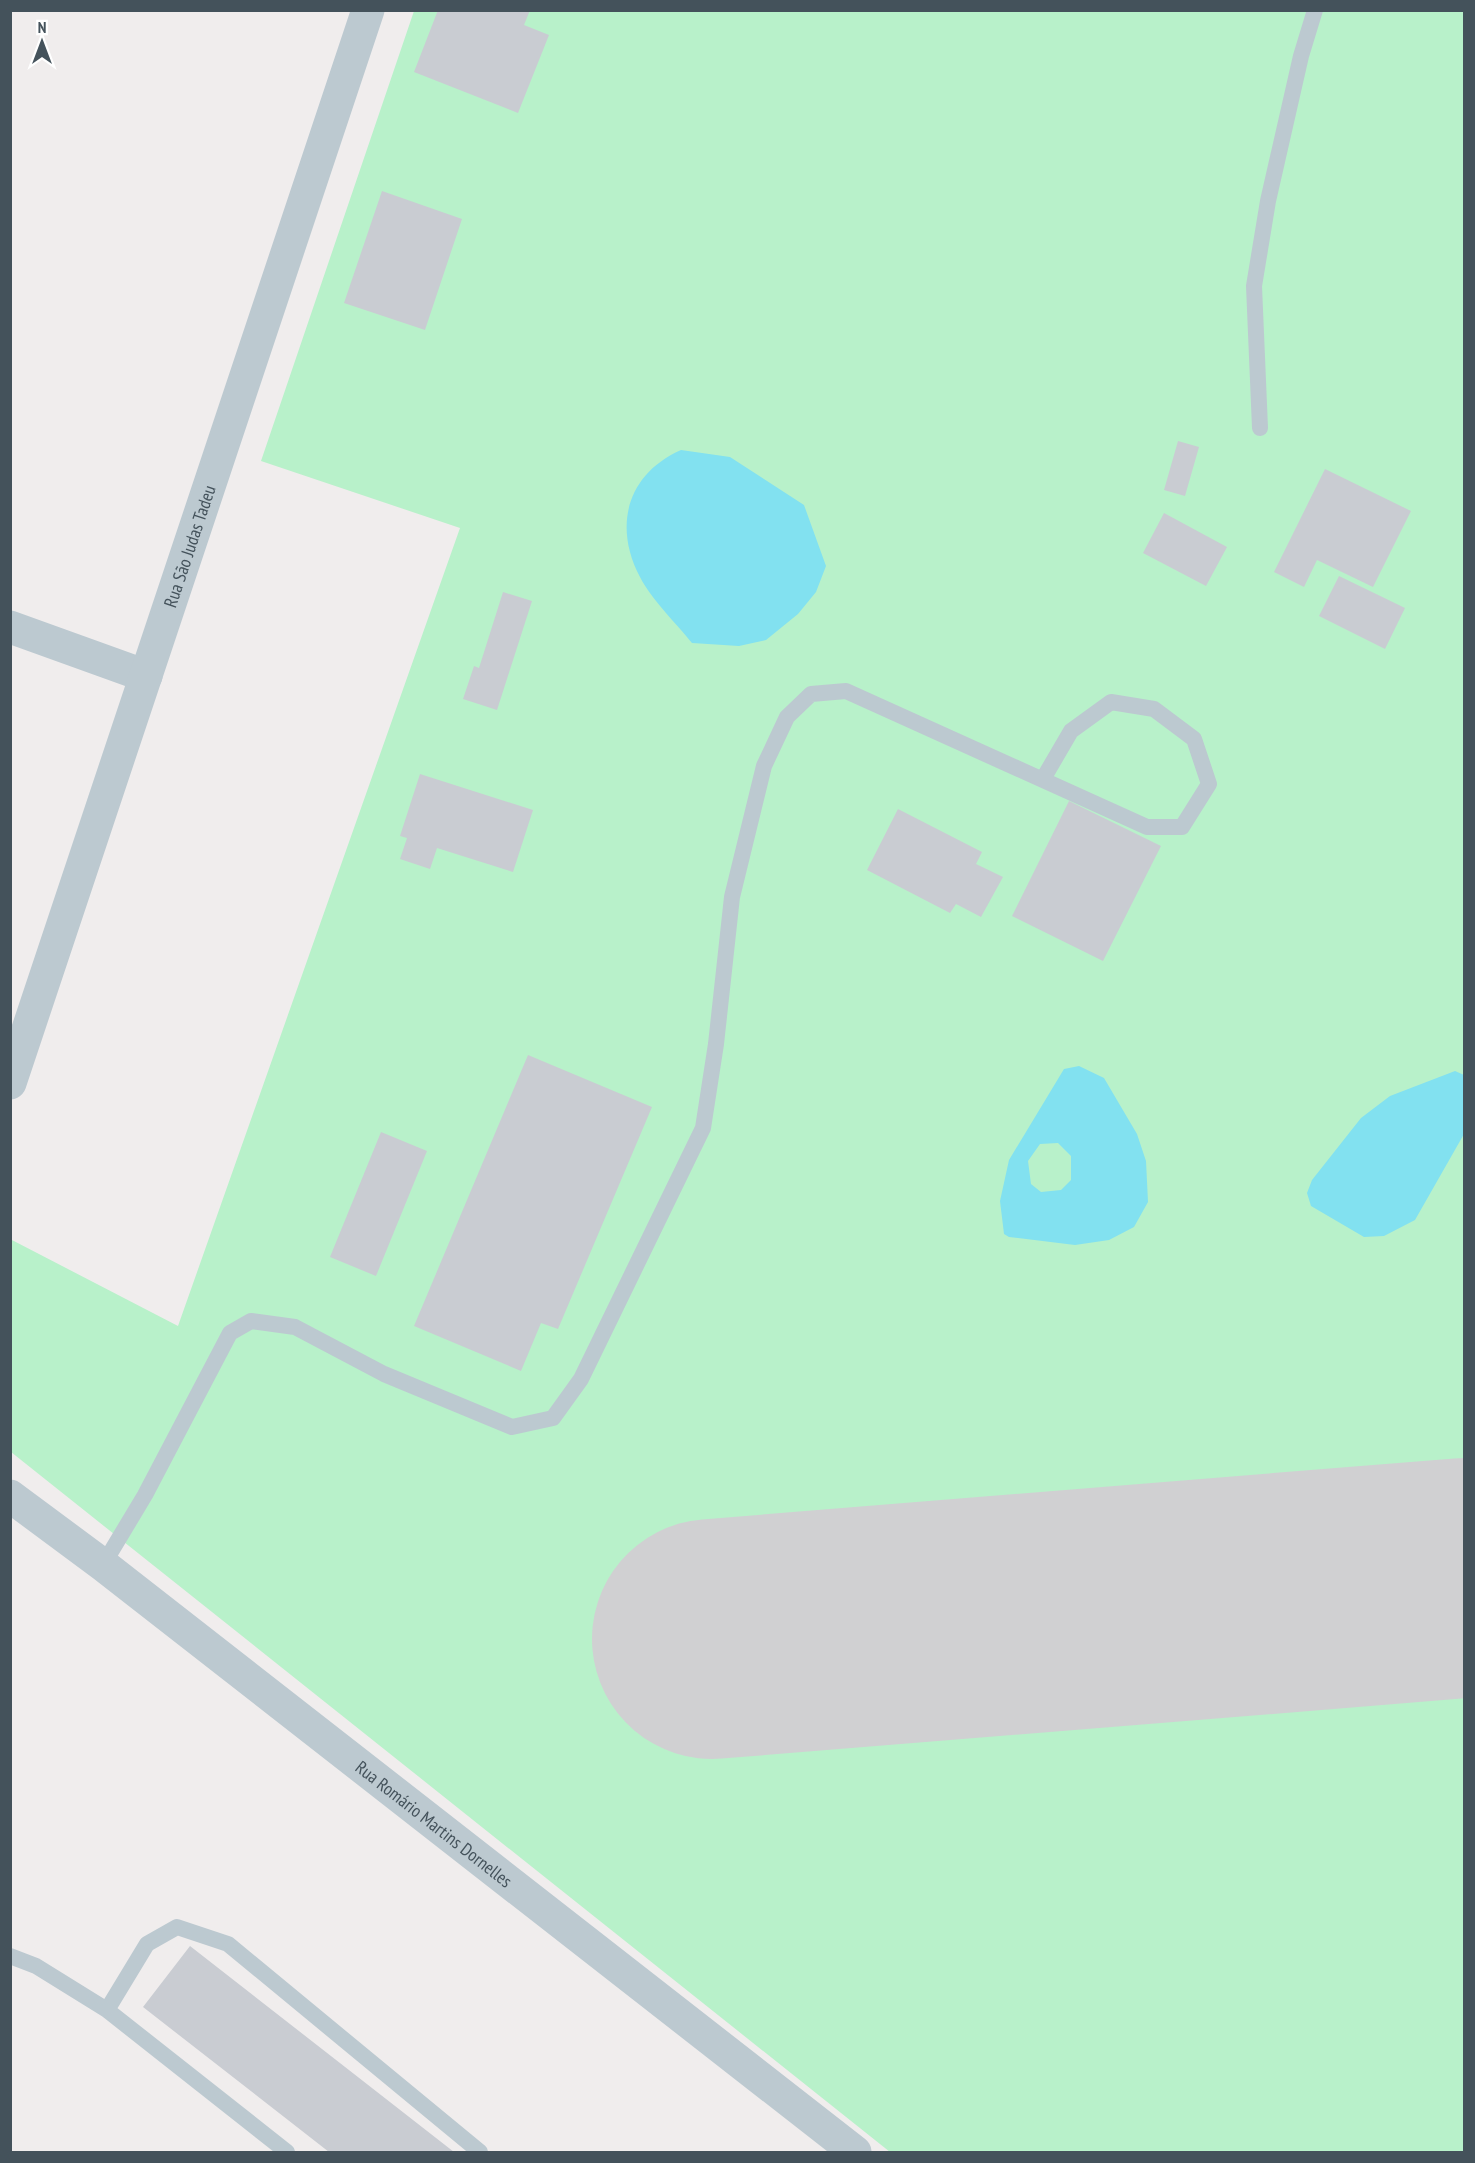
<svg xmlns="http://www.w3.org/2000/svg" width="1475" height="2163" viewBox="0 0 1475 2163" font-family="'PT Sans Narrow',sans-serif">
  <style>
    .green { fill: #b8f1ca }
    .water { fill: #82e1f0; fill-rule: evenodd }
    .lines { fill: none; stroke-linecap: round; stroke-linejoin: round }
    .runway { stroke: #d0d0d2; stroke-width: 240 }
    .building { fill: #c9ccd2 }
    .service { stroke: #bcc9d0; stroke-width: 16 }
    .minor { stroke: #bcc9d0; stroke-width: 33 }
    .labels { text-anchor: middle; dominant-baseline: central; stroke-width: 6; stroke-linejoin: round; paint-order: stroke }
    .street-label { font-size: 18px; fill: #44525b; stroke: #fff }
  </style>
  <rect width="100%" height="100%" fill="#f0eded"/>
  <path class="green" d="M414,11h1050v2141h-574l-879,-700 -1,-213 168,87 282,-798 -199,-67z"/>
  <path class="water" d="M681,450l49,7 74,48 22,61 -10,26 -18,22 -32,26 -27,6 -47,-3c-16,-20 -41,-44 -52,-66 -27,-51 -13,-103 41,-127z
    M1079,1066l25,12 33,56 9,27 2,41 -14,25 -25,13 -34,5 -66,-8 -5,-3 -4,-33 9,-41 55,-91zM1058,1143l13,13v24l-10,10 -20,2 -10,-8 -3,-23 12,-17z
    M1455,1071l9,4v59l-49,86 -31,16 -20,1 -53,-31 -4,-13 5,-13 49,-62 29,-22z"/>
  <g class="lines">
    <path class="runway" d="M712,1639l752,-61"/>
  </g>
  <path class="building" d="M438,10h92l-6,15 25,10 -31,78 -104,-41z
    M382,191l80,28 -37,111 -81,-27z
    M1178,441l21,6 -14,49 -21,-6z
    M1325,469l86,42 -38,76 -56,-27 -13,27 -30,-15z
    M1164,513l63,34 -21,39 -63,-33z
    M1339,576l66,32 -20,41 -66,-33z
    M503,592l29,9 -35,109 -34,-11 11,-33 5,2z
    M420,774l113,36 -20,62 -76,-24 -7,21 -30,-10 7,-21 -7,-2z
    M1069,801l92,45 -58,115 -91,-45z
    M898,809l84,43 -6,12 27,13 -22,40 -25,-13 -6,9 -83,-43z
    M528,1055l124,52 -94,222 -17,-6 -20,48 -107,-45z
    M381,1132l46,19 -51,125 -46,-19z
    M190,1946l264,206h-125l-186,-145z"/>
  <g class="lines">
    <path class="service" d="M1260,428l-6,-142 14,-85 33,-145 14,-46
      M103,1565l42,-70 85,-162 21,-12 44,6 89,47 128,53 41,-9 28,-39 122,-251 13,-84 16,-147 32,-131 23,-49 24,-23 35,-3 301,136h35l27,-43 -15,-45 -40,-30 -43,-7 -40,29 -28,48
      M10,1956l26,10 71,44 180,142
      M107,2010l40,-66 30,-17 51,17 252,208"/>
    <g class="minor">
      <path d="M10,627l136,49"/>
      <path id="s1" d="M10,1083l358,-1073"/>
      <path id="s2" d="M10,1496l93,69 752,587"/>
    </g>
  </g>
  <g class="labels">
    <g class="street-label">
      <text stroke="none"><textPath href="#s1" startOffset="566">Rua São Judas Tadeu</textPath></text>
      <text stroke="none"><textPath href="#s2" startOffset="536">Rua Romário Martins Dornelles</textPath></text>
    </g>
  </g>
  <rect width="1475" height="2163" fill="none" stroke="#44525b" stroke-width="24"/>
  <g transform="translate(42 42)" stroke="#ffffff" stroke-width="4.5" paint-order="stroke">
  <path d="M0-4.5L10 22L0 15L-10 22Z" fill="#44525b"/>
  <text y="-9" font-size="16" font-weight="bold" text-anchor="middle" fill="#44525b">N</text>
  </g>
</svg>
